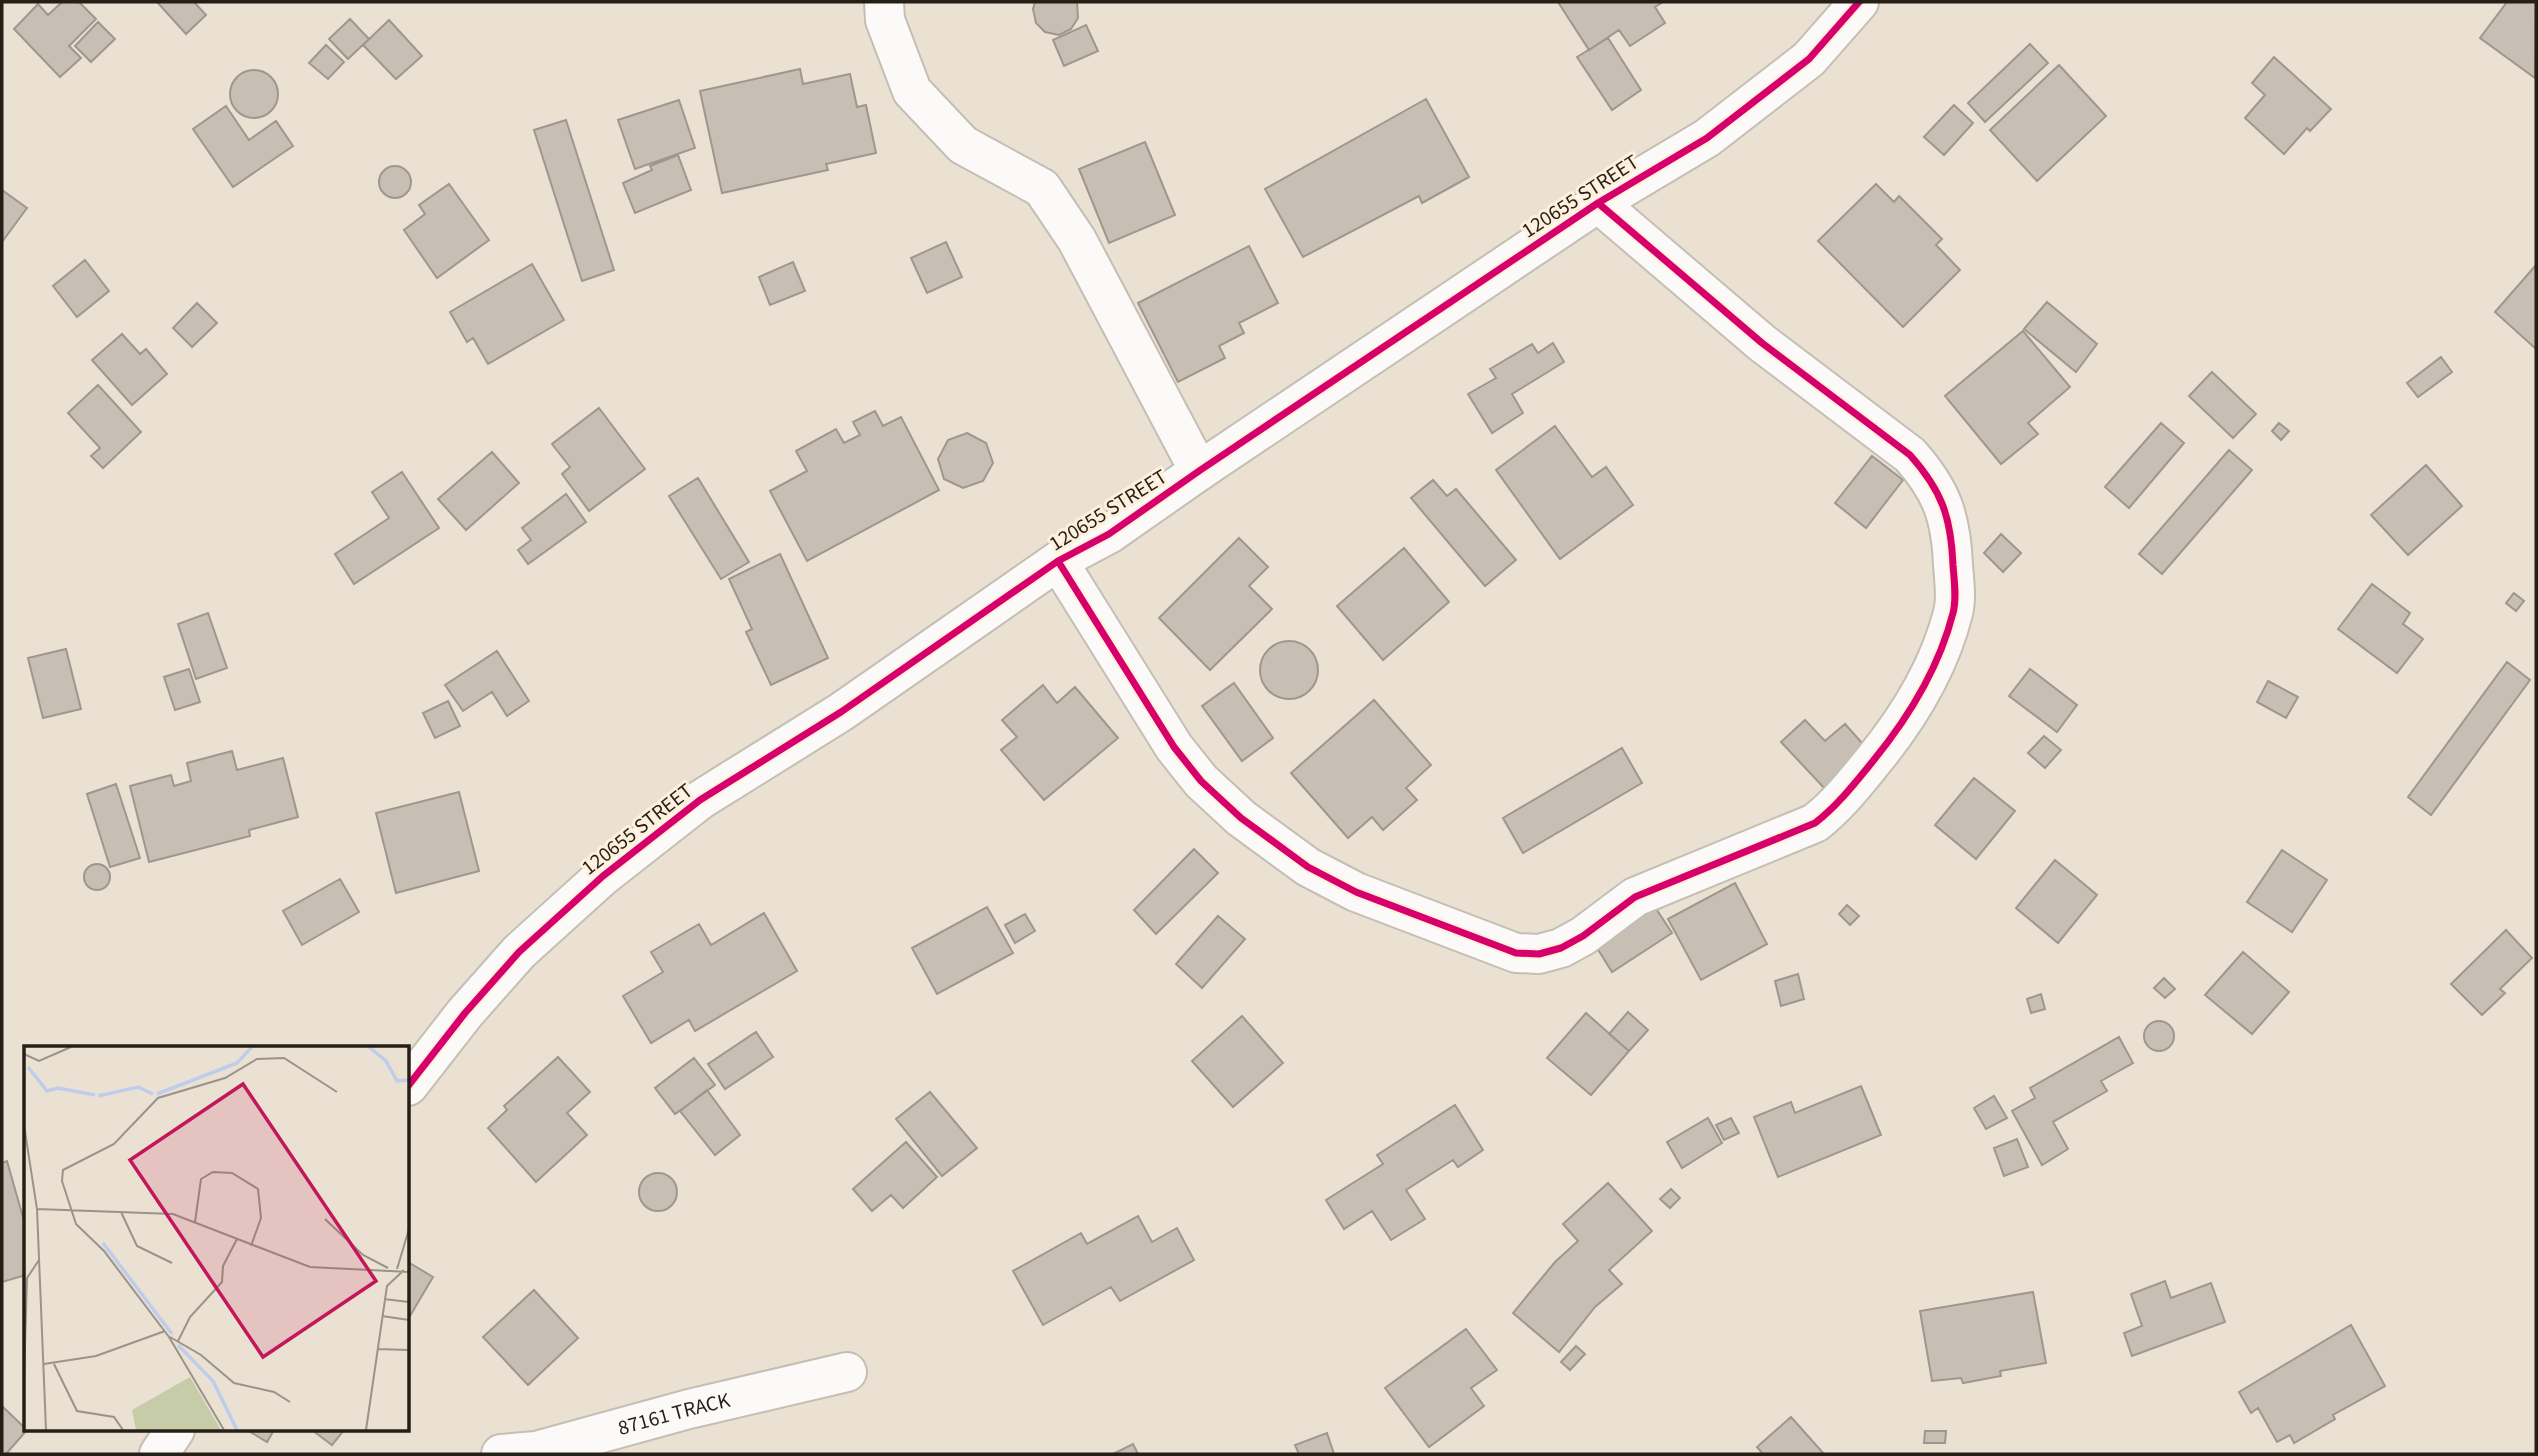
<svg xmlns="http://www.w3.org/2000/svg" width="2538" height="1456" viewBox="0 0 2538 1456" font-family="'Source Sans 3',sans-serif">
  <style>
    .building { fill: #c7beb4; stroke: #9f978e; stroke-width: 2 }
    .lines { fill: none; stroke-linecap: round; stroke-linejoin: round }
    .minor-casing { stroke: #c5beb3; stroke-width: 42 }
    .minor { stroke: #fcfaf8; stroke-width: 38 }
    .cycleway-casing { stroke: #fef0dc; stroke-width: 11 }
    .cycleway { stroke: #d6006c; stroke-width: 7 }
    .labels { text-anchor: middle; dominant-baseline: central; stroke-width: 6; stroke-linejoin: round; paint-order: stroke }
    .street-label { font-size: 21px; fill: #251f16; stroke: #fef0dc }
    .inset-river { fill: none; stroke: #bfcdec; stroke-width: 3.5 }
    .inset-road { fill: none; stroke: #9b9387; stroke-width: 2 }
    .view { fill: #c2185b; fill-opacity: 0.15; stroke: #c2185b; stroke-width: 3.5 }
    .inset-edge { fill: none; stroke: #251f16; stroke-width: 3.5 }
  </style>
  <rect width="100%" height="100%" fill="#eae1d3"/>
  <path class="building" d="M62,2h17l17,17 -27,27 12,12 -21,19 -46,-48 24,-25 10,11z
    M157,2h37l12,13 -20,19z
    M1035,2h42l1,16 -7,11 -12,6 -14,-3 -9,-9 -3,-14z
    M1558,2h105l-8,5 10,16 -35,23 -11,-16 -30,20z
    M2507,2h29l-1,76 -55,-40z
    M350,19l19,20 -21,20 -19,-20z
    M389,20l33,36 -26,23 -33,-34z
    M98,22l17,17 -24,23 -16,-16z
    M1086,25l12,26 -34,15 -11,-26z
    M1608,38l33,52 -29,20 -35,-53z
    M2030,44l18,19 -63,59 -17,-19z
    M326,45l18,17 -16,17 -19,-16z
    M2274,57l57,52 -21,22 -3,-3 -23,26 -39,-36 20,-23 -13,-12z
    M2059,65l47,51 -69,65 -47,-51z
    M800,69l3,15 47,-10 7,33 9,-2 10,48 -50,11 2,6 -106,23 -22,-102z
    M230 94a24 24 0 1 1 48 0a24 24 0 1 1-48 0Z
    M1426,99l43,78 -47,26 -3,-7 -116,61 -38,-68z
    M679,100l16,48 -60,21 -17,-49z
    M1954,105l19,18 -29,32 -20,-18z
    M226,106l23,34 27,-19 17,25 -60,41 -40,-58z
    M566,120l48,150 -32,11 -48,-151z
    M1145,142l30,73 -66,28 -30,-74z
    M678,155l13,35 -56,23 -12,-30 29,-13 -2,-4z
    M379 182a16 16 0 1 1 32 0a16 16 0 1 1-32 0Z
    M449,184l40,56 -52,38 -33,-48 21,-16 -6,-9z
    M1876,184l18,18 5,-6 43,43 -6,6 24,25 -57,57 -85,-86z
    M2,190l25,18 -25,34z
    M946,242l16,35 -35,16 -16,-35z
    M1249,246l29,57 -39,20 5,10 -25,13 6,12 -47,24 -40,-79z
    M85,260l24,31 -32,26 -24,-31z
    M793,262l12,29 -35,14 -11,-28z
    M532,264l32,56 -76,44 -15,-26 -6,4 -17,-30z
    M2536,265v84l-41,-37z
    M2047,302l50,42 -21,28 -52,-43z
    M197,303l20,20 -25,24 -19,-19z
    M2023,331l47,56 -42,36 10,11 -37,30 -56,-68z
    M122,334l18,20 6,-5 21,25 -35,31 -40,-45z
    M1553,343l11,19 -52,32 11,19 -31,20 -24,-39 28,-16 -6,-9 42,-25 6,9z
    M2441,357l11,15 -34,25 -11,-14z
    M2212,372l44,42 -23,24 -44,-42z
    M98,385l43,47 -38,36 -12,-12 9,-8 -32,-35z
    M599,408l46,61 -56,42 -27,-37 8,-7 -18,-23z
    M875,411l8,15 18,-9 38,73 -132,71 -37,-70 37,-20 -11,-20 40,-22 8,14 16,-8 -7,-13z
    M2161,423l23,20 -55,65 -24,-21z
    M2279,423l10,8 -8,9 -9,-9z
    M1555,426l37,51 14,-10 27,38 -73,54 -64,-89z
    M967,433l19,10 7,20 -10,18 -20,7 -19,-9 -6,-20 10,-19z
    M2229,450l23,20 -90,104 -23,-20z
    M492,452l27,31 -53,47 -28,-31z
    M1872,456l31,24 -37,48 -31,-25z
    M2426,465l36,41 -54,49 -37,-40z
    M402,472l37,56 -85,56 -19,-30 54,-36 -17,-26z
    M698,478l51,84 -28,17 -52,-83z
    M1433,480l14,16 9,-7 60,71 -31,26 -74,-88z
    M566,494l20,28 -58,42 -10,-14 13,-10 -9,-12z
    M2001,534l20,19 -18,19 -19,-19z
    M1239,538l29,29 -19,19 23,23 -62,61 -51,-52z
    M1404,548l45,54 -66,58 -46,-54z
    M780,554l48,104 -57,27 -25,-53 6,-3 -23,-50z
    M2372,584l38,29 -7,11 20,15 -26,34 -59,-44z
    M2514,593l10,8 -8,10 -10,-8z
    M208,613l19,55 -31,11 -18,-55z
    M1260 670a29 29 0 1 1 58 0a29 29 0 1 1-58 0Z
    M66,649l15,60 -38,9 -15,-60z
    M497,651l32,50 -22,15 -15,-24 -29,19 -18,-26z
    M2507,662l23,18 -99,135 -23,-18z
    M189,669l11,33 -25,8 -11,-33z
    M2030,669l47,36 -20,27 -48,-36z
    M2268,681l30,16 -12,21 -29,-16z
    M1234,683l39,55 -31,23 -40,-55z
    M1043,685l14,18 18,-16 43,51 -74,62 -43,-50 16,-13 -15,-17z
    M1374,700l57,65 -25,23 11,12 -34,30 -11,-13 -24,21 -57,-65z
    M448,701l12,25 -25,12 -12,-25z
    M1805,720l20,21 20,-17 25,28 -43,39 -46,-49z
    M2044,736l17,14 -16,18 -17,-15z
    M1622,748l20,35 -119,70 -20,-35z
    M232,751l5,19 46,-12 15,59 -49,13 1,6 -101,26 -19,-76 41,-11 3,11 17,-5 -4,-18z
    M1974,778l41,33 -39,48 -41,-34z
    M116,784l24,74 -30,9 -23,-73z
    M459,792l20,79 -83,22 -20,-80z
    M1194,849l24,24 -62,61 -22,-24z
    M2282,850l45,30 -35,52 -45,-30z
    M2055,860l42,35 -39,48 -42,-35z
    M84 877a13 13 0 1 1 26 0a13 13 0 1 1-26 0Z
    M340,879l19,33 -57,33 -19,-34z
    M1735,883l32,61 -66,36 -33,-61z
    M1653,904l19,29 -60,39 -18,-29z
    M1847,905l12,11 -9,9 -11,-11z
    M987,907l26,46 -76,41 -25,-46z
    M764,913l33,58 -102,60 -6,-11 -38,23 -28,-47 40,-24 -12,-20 48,-28 12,21z
    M1025,914l10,17 -20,12 -10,-18z
    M1218,916l27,23 -43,49 -26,-24z
    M2506,930l26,28 -32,31 5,4 -23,22 -31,-31z
    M2243,952l46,40 -37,42 -47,-39z
    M1798,974l6,25 -23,7 -6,-25z
    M2164,978l11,11 -10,9 -11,-10z
    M2041,994l4,15 -14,4 -4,-14z
    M1628,1012l20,18 -19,21 -20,-17z
    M1586,1013l43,38 -38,44 -44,-37z
    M1242,1016l41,47 -50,44 -41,-46z
    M2144 1036a15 15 0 1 1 30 0a15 15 0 1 1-30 0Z
    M756,1032l17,25 -48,32 -17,-25z
    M2119,1037l14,26 -32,18 6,10 -54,31 15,27 -26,16 -30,-54 23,-13 -5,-10z
    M558,1057l32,35 -23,21 20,22 -51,47 -48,-54 19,-18 -3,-4z
    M694,1058l21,27 -40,29 -20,-26z
    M1861,1086l20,49 -103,42 -24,-60 37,-15 4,11z
    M707,1090l33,45 -25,20 -35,-44z
    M930,1092l47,56 -35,28 -46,-57z
    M1994,1096l13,22 -21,11 -12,-21z
    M1455,1105l28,45 -25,17 -5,-7 -47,30 19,29 -34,21 -19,-29 -28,18 -18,-29 57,-36 -6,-9z
    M1708,1118l14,25 -40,25 -15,-26z
    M1731,1118l8,15 -15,7 -8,-15z
    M2017,1139l11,28 -24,9 -10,-28z
    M906,1142l31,35 -34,31 -12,-13 -19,16 -19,-22z
    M7,1161l19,67v47l-24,7v-119z
    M639 1192a19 19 0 1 1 38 0a19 19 0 1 1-38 0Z
    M1608,1183l44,48 -43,39 13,14 -27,23 -36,45 -46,-39 42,-51 23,-21 -15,-17z
    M1671,1189l9,9 -10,10 -10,-9z
    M1138,1216l14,26 25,-14 17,32 -74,41 -9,-14 -68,38 -30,-54 68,-38 6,11z
    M408,1262l25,15 -23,39 -2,-1z
    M2165,1281l6,17 40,-15 14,39 -93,34 -8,-23 18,-7 -11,-32z
    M534,1290l44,48 -50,47 -45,-48z
    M2033,1292l13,71 -46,8 1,5 -38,7 -2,-5 -29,3 -12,-70z
    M2351,1325l34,61 -52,29 2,4 -41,24 -4,-8 -13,7 -19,-34 -7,5 -12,-21z
    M1466,1329l31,41 -26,18 13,18 -55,41 -44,-59z
    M1576,1346l9,8 -15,16 -9,-8z
    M2,1406l25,24 -21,24h-4z
    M1791,1417l33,37h-61l-6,-7z
    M247,1430h27l-7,12z
    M312,1430h32l-12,15z
    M1925,1431h21l-1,12h-21z
    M1327,1433l7,21h-35l-4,-9z
    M1133,1444l5,10h-25z"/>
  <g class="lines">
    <g class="minor-casing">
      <g id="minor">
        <path d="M884,2l1,18 27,71 51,54 79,43 35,52 122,231"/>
        <path d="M1058,561l116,186 27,34 40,37 67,49 48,25 160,61 23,1 22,-6 22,-12 52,-39 180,-74c23,-18 40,-40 58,-62 36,-44 66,-93 80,-148 4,-15 1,-33 0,-48 -2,-48 -11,-74 -43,-110l-148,-112 -164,-140"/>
        <path d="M408,1086l57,-73 54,-61 84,-76 97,-76 141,-88 217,-151 51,-27 90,-63 399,-268 109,-65 102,-79 50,-57"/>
        <path d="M159,1454l16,-24"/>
        <path id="s1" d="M501,1454l35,-3 153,-42 158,-37"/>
      </g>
    </g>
    <use href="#minor" class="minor"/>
    <g class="cycleway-casing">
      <path id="cycleway" d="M1058,561l116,186 27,34 40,37 67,49 48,25 160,61 23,1 22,-6 22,-12 52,-39 180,-74c23,-18 40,-40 58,-62 36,-44 66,-93 80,-148 4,-15 1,-33 0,-48 -2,-48 -11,-74 -43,-110l-148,-112 -164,-140
        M408,1086l57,-73 54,-61 84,-76 97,-76 141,-88 217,-151 51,-27 90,-63 399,-268 109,-65 102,-79 50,-57"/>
    </g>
    <use href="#cycleway" class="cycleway"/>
  </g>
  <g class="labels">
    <g class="street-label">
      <text transform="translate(1580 196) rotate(-33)">120655 STREET</text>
      <text transform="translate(1108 510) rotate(-32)">120655 STREET</text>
      <text transform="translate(637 829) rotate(-38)">120655 STREET</text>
      <text stroke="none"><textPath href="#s1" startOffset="178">87161 TRACK</textPath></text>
    </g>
  </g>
  <g transform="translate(24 1046)">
    <rect width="385" height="385" fill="#eae1d3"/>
    <path d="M166,331l31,53h-85l-4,-20z" fill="#c6cca8"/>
    <path class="inset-river" d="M345,1l17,14 11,20 12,-1M4,21l19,24 11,-3 37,7M133,48l80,-31 15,-16M74,50l40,-9 15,7M79,197l69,91M154,299l35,36 24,49"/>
    <path class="inset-road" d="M0,8l15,7 32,-14M0,79l13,84 9,221M13,163l136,5 137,53 99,5M97,166l16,34 35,17M301,173l38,36 25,13M171,176l6,-43 12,-7 19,1 26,16 3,29 -10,28M373,223l12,-40M360,253l25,3M358,270l27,4M146,291l31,18 33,28 40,9 16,10M154,295l12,-24 32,-35 1,-16 14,-27M353,303l32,1M20,318l52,-8 69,-25M30,318l23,47 37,6 9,13M0,333l3,-101 12,-18M200,384l-55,-93 -65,-86 -28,-27 -14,-43 1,-11 51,-26 44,-46 67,-20 32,-19 27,-1 53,34M342,384l21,-144 17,-16"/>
    <path class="view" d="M219,38l133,197 -113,76 -133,-197z"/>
    <rect width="385" height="385" class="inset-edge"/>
  </g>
  <rect width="2538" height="1456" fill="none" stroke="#251f16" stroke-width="7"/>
</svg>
